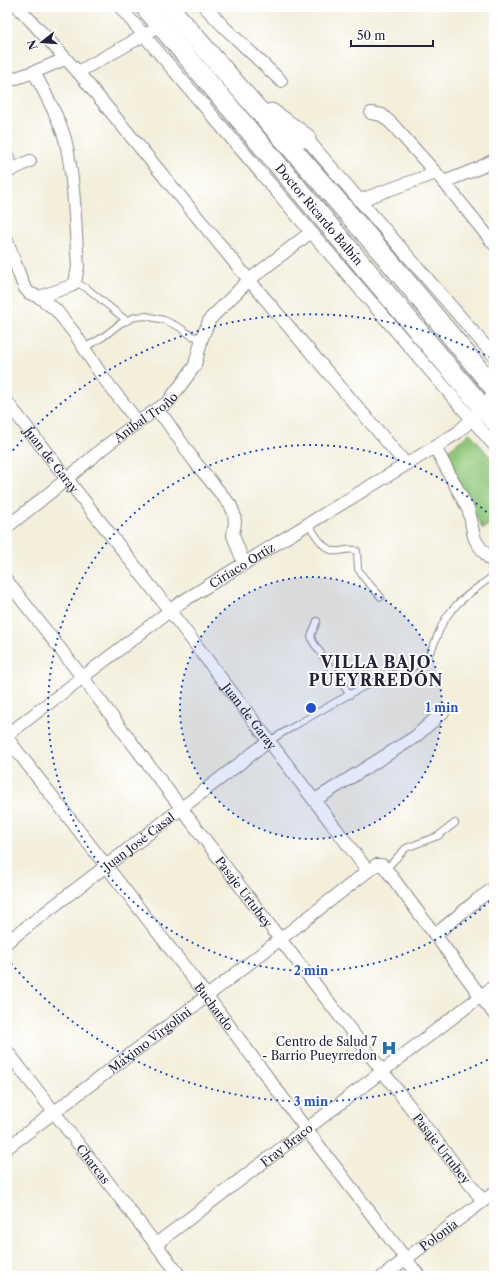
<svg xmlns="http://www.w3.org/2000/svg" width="501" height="1283" viewBox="0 0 501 1283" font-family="'Libre Caslon Text',serif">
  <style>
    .green { fill: #8fc779; stroke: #58745a }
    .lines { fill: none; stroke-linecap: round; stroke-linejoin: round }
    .service-casing { stroke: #8a888b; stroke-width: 8 }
    .minor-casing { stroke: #8a888b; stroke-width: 14 }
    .primary-casing { stroke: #8a888b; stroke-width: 21 }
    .service { stroke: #fff; stroke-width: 6 }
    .minor { stroke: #fff; stroke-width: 12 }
    .primary { stroke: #fff; stroke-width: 19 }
    .ring { fill: none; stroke: #1d4ed8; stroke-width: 2; stroke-dasharray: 2 4 }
    .labels { text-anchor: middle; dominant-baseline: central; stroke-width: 4; stroke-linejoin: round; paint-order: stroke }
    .street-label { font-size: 12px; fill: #22223b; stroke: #fff }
    .poi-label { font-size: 12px; fill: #22223b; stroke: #fff; text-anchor: end }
    .district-label { font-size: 16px; font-weight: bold; letter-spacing: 1px; fill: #22223b; stroke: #fff }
    .centre { fill: #1d4ed8; stroke: #fff; stroke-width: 2 }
    .ring-label { font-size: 12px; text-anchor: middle; font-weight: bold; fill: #1d4ed8; stroke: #fff; stroke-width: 4; stroke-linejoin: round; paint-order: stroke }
  </style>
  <rect width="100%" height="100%" fill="#fff"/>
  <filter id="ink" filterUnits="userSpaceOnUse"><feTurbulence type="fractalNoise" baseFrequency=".025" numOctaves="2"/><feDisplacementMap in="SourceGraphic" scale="8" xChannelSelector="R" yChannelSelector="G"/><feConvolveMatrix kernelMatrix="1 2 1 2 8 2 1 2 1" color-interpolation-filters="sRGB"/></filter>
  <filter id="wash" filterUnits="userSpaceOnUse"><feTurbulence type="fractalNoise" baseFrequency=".012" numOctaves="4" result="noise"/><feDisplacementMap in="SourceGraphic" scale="16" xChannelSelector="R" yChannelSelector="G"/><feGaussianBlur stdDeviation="0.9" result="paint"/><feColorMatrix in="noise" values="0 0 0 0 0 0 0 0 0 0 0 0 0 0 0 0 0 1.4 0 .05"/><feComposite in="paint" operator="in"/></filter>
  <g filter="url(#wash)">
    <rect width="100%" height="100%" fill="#f3efdb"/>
    <path class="green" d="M470,433l24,29v58l-11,9 -41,-74z"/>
  </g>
  <g filter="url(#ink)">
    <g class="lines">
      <g class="service-casing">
        <path id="service" d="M75,282l13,7 39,32
          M84,348l19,-11 18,-14 14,-6 11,-1 18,4 15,7 13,9 10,2
          M308,524c7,9 16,29 30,27 7,0 12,-4 19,0l1,18 6,9 17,19
          M317,621l-6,15 2,6 37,53
          M269,741c34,-20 70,-42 104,-59 16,-7 38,-11 51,-22 12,-11 13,-32 24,-45 11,-16 31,-28 46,-40
          M386,869l20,-21 32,-12 17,-13"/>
      </g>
      <g class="minor-casing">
        <g id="minor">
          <path d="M18,7l60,65 171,208 157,184"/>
          <path d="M120,7l191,225 183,213"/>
          <path d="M205,7l19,20 57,54"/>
          <path d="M34,72c11,22 24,43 31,67 10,40 10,87 13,128l-3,15 -4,4 -32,11"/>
          <path d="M78,72l72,-40"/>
          <path d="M7,81l27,-9 31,-13"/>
          <path d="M371,113l11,2 10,9 52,58 50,62"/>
          <path d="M306,138l188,218"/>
          <path d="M7,151l3,20"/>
          <path d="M7,172l23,-11"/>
          <path d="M444,182l35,-14 15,-8"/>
          <path d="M360,200l76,-27"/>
          <path d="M7,241l17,46 5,6 10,4 17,13 19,24 27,42 36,46"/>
          <path id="s1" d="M7,402l163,209 198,260 8,-6h6l4,4 108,145"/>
          <path d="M156,411l9,8 30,43 36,44 3,8 1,8 -2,13 11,29"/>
          <path d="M435,447l33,62c4,9 3,21 7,30 4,9 13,17 19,25"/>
          <path id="s2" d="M7,527l60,-48 36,-31 35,-26 30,-20 21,-28 6,-9 7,-27 8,-19 39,-39 62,-48"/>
          <path id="s3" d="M7,581l76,97 197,261 203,262"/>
          <path id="s4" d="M7,735l173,-132 128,-79 127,-77 22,-14 15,-14 22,-25"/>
          <path id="s5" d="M7,738l200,258 99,133 113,147"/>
          <path d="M315,800l100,-63 29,-26"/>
          <path d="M435,935l42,-35 17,-12"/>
          <path id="s6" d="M7,942l262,-201"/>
          <path id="s7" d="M7,1051l173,225"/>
          <path id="s8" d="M7,1148l200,-152 161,-125"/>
          <path id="s9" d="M156,1244l338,-258"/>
          <path id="s10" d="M383,1276l111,-83"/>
        </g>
      </g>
      <g class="primary-casing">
        <g id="primary">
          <path id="s11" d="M145,7l349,414"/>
          <path d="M169,7l215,248 110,133"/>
          <path d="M271,113l35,25"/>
        </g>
      </g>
      <use href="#service" class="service"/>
      <use href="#minor" class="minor"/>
      <use href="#primary" class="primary"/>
    </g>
  </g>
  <circle cx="311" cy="708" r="131" fill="#1d4ed8" fill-opacity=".12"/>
  <g class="ring">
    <circle cx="311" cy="708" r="131"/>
    <path d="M494 897A263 263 0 1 1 494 519"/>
    <path d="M493 1057A394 394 0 0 1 9 961M9 455A394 394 0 0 1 493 359"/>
  </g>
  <defs>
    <g id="hospital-bare" transform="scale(1.2)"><path d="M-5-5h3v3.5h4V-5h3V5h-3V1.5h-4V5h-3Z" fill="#1f6fb2" stroke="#fff" stroke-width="2.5" paint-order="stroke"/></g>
  </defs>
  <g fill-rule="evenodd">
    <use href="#hospital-bare" x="389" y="1048"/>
  </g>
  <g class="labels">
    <g class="street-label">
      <text stroke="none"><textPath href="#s11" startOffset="271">Doctor Ricardo Balbín</textPath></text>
      <text stroke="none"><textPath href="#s2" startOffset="177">Anibal Troilo</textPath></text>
      <text stroke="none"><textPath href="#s1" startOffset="73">Juan de Garay</textPath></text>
      <text stroke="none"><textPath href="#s4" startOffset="290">Ciriaco Ortiz</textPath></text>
      <text stroke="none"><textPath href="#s1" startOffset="397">Juan de Garay</textPath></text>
      <text stroke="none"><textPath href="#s6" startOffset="166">Juan José Casal</textPath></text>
      <text stroke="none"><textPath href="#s3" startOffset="391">Pasaje Urtubey</textPath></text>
      <text stroke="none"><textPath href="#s5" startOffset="339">Buchardo</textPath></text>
      <text stroke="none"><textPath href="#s8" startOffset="179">Máximo Virgolini</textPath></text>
      <text stroke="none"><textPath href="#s9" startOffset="164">Fray Braco</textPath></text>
      <text stroke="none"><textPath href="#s3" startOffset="715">Pasaje Urtubey</textPath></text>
      <text stroke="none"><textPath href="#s7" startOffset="142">Charcas</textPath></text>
      <text stroke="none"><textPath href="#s10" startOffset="69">Polonia</textPath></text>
    </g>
    <g class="poi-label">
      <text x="377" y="1041">Centro de Salud 7<tspan x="377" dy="14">- Barrio Pueyrredon</tspan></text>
    </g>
    <g class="district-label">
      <text x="376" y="662">VILLA BAJO<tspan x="376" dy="18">PUEYRREDÓN</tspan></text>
    </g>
  </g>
  <circle cx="311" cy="708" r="6" class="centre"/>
  <g class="ring-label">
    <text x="442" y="712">1 min</text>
    <text x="311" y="975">2 min</text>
    <text x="311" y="1106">3 min</text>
  </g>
  <rect width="501" height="1283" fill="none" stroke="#fff" stroke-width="24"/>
  <g transform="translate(42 42) rotate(253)" stroke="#ffffff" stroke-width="3" paint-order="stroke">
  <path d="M0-3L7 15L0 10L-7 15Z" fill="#22223b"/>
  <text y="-6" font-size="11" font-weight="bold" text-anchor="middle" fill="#22223b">N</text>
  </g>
  <path d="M351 40v6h82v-6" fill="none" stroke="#22223b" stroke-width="2"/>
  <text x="357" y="40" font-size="12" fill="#22223b" stroke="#ffffff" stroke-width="3" paint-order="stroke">50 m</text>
</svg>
